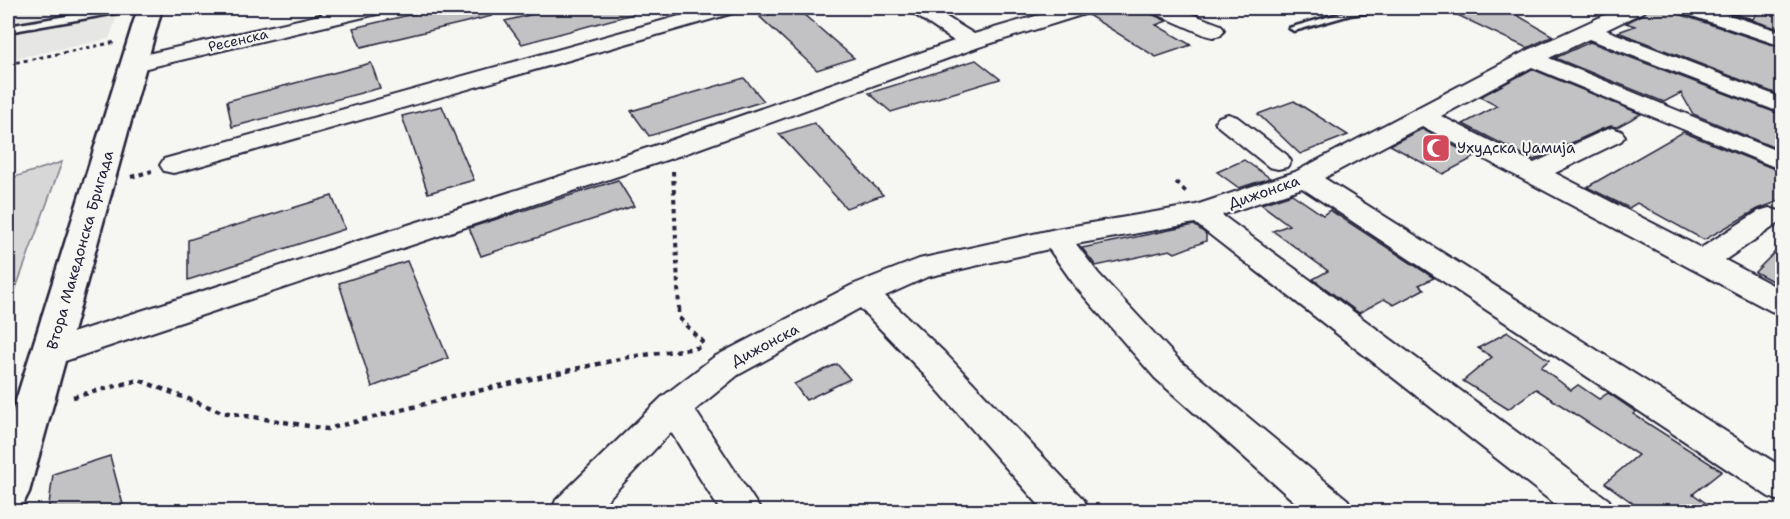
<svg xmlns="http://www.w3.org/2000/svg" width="1790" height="519" viewBox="0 0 1790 519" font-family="'Shantell Sans',sans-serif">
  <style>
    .built { fill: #e6e6e4 }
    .green { fill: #d7d7d7; stroke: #7c7c89; stroke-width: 1.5 }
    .building { fill: #c2c2c4; stroke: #22223b; stroke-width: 1.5 }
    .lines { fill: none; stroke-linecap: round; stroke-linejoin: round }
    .service-casing { stroke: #22223b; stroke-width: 5 }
    .minor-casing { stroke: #22223b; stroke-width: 4 }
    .tertiary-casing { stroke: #22223b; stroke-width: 5 }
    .path-far2 { stroke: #22223b; stroke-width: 3; stroke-dasharray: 4 4; stroke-linecap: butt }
    .path-far1 { stroke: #22223b; stroke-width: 4; stroke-dasharray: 4.5 4.5; stroke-linecap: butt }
    .path { stroke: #22223b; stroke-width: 4.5; stroke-dasharray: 5 5; stroke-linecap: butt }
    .service { fill: #f6f6f2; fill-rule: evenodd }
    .minor { fill: #f6f6f2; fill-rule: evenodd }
    .tertiary { fill: #f6f6f2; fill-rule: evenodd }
    .labels { text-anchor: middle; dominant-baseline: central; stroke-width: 4.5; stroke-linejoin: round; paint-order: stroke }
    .far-street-label { font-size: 14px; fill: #22223b; stroke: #f6f6f2 }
    .poi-label { font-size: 15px; fill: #22223b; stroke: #f6f6f2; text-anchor: start }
    .street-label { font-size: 15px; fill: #22223b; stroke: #f6f6f2 }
  </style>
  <rect width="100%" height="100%" fill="#f6f6f2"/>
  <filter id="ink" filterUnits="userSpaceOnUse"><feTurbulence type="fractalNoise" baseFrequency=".0167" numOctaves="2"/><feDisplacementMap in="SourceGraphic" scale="12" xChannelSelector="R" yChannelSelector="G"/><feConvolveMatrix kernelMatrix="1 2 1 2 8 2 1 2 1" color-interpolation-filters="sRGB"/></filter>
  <g filter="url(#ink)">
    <path class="built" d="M8,8h112l-11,31 -101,21z"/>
    <path class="green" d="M62,162l-54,148v-131z"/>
    <path class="building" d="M439,8h52l1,8 -131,31 -8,-19z
      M558,8h74l1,6 -111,30 -17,-23z
      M792,8h4l58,50 -37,12 -57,-53z
      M1097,8h49l5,6 16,7 -11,4 35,20 -35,12 -68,-42z
      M1489,8h16l48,28 -26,12 -76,-36z
      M1649,8h25l5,6 103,34v48l-164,-64 17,-6 -9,-3 18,-9z
      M1760,8h22v22l-54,-18 25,7z
      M1590,42l192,73v27l-7,6 -82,-34 -12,-21 -17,9 -109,-44z
      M976,60l24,19 -109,33 -22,-19z
      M371,63l9,25 -148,39 -5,-26z
      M1532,69l109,45 -24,13 -6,-1 -9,3 -68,31 -71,-36 34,-18 -17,-9z
      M744,78l20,23 -115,35 -18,-25z
      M1294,101l54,34 -48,19 -42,-40z
      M442,106l32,74 -46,13 -26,-77z
      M814,123l69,72 -37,13 -67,-74z
      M1422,129l53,28 -32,17 -53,-29z
      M1683,132l99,40v28l-24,9 -54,31 -67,-37 -8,5 -42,-21z
      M1244,160l26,18 -31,10 -22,-16z
      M618,180l16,26 -153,50 -12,-28z
      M1292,194l31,21 7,-5 104,68 -15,7 5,4 -30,16 -10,-6 -25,14 -46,-34 15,-8 -55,-40 16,-6 -28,-21z
      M332,196l13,33 -157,51v-40z
      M1194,225l12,9v7l-31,12 -5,-3 -74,16 -14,-18z
      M1782,245v41l-27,-14z
      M407,261l41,97 -76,29 -33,-104z
      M1508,332l41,28 -8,7 30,23 7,-5 21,14 9,-6 28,19 -3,2 89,57 -29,23 26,18h-74l-40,-29 33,-28 -102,-66 -28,20 -45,-28 29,-24 -14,-9z
      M837,364l13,15 -44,21 -12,-16z
      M110,456l15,56h-77l5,-38z"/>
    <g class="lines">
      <g class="service-casing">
        <path id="service" d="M113,8h20l-5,3 -120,21v-6z
          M320,8h10l4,11 -1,2h-8z
          M1359,8h26l-5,3 -30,4 -56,16 -5,-3z"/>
      </g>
      <g class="minor-casing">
        <path id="minor" d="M351,8h37l-4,4 -7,2 -243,57 -8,-2 -4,-5 4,-5 8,-2z
          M708,8h33l-4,4 -555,159 -9,2 -9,-2 -4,-6 4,-6z
          M908,8h24l42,26 89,-26h32l-4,4 -112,35 -298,108 -619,207 -12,3 -12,-3 -5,-9 5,-9 625,-201 291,-102 -43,-29z
          M1148,8h28l45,17 3,5 -3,5 -8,2 -8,-2 -53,-23z
          M1620,8h27l-4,4 -37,18 176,68v15l-193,-74 -40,19 233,95v17l-250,-103 -91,49 93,47 69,-32 9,-3 9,3 4,5 -4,5 -66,32 146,75 58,-37 10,-3 10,3 3,5 -3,7 -54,37 57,30v24l-11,-3 -349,-185 -98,52 458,289v35l-13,-5 -467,-309 -80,27 387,285 5,12h-49l-370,-289 -119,21 22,29 81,87 169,140 5,12h-47l-151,-134 -79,-91 -27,-38 -122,28 -42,19 59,56 140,148 5,12h-44l-125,-142 -60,-62 -122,67 -43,35 67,102h-41l-50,-80 -75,80h-45l5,-12 106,-103 52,-40 138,-72 67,-26 137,-30 140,-24 99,-33 227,-119z
          M1676,8h31l75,24v14l-102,-34z
          M1228,114l9,3 50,38 4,6 -4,6 -9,2 -9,-2 -50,-40 -4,-5 4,-5z"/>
      </g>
      <g class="tertiary-casing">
        <path id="tertiary" d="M138,8h24l-133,484 -6,12 -15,6v-84z"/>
      </g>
      <path class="path-far2" d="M8,64l108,-22"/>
      <path class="path-far1" d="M673,171l6,138
        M131,177l21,-6
        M1176,182l11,11"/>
      <path class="path" d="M679,308v10l28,28
        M73,397l66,-17 83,32 105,17 137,-35 165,-37 75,-10"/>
      <use href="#service" class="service"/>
      <use href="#minor" class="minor"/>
      <use href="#tertiary" class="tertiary"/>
    </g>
  </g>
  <defs>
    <g id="mosque-square" transform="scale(1.5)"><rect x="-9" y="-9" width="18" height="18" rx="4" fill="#d1495b" stroke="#f6f6f2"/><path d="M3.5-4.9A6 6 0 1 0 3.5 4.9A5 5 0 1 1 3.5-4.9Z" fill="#fff"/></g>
  </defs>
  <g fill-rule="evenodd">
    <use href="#mosque-square" x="1436" y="148"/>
  </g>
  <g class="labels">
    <g class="far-street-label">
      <text transform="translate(238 40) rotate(-13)">Ресенска</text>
    </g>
    <g class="poi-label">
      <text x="1457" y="148">Ухудска Џамија</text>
    </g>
    <g class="street-label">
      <text transform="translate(1264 192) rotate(-19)">Дижонска</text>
      <text transform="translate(80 250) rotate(-74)">Втора Македонска Бригада</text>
      <text transform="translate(765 345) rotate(-28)">Дижонска</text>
    </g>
  </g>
  <rect width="1790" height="519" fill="none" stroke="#f6f6f2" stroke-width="30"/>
  <rect x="15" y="15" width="1760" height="489" fill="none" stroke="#22223b" stroke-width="2" filter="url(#ink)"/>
</svg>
